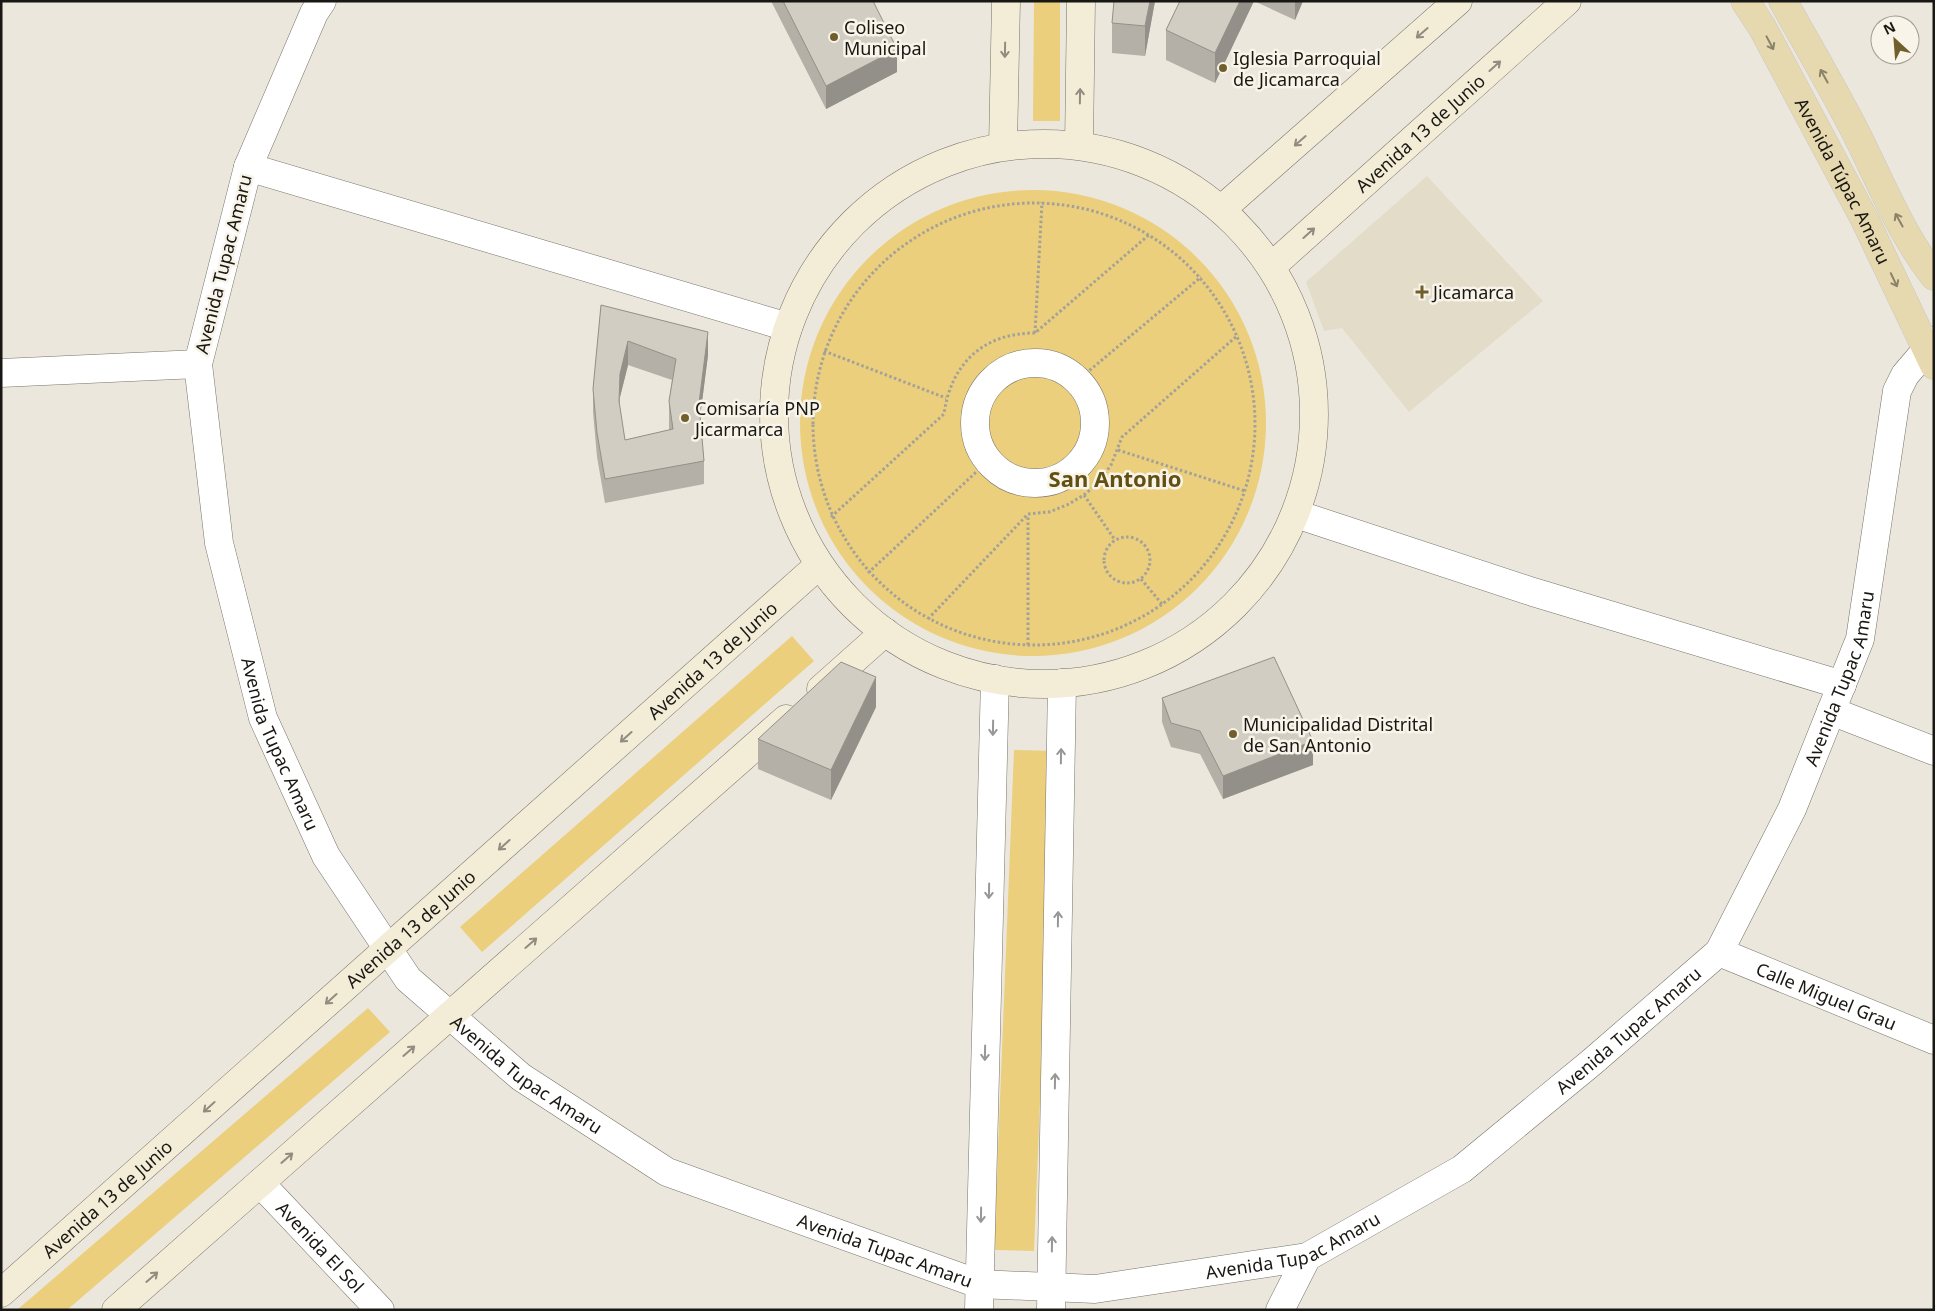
<svg xmlns="http://www.w3.org/2000/svg" width="1935" height="1311" viewBox="0 0 1935 1311" font-family="'Noto Sans',sans-serif">
  <style>
    .built { fill: #e2dcc9 }
    .green { fill: #ebcf7d }
    .lines { fill: none; stroke-linecap: round; stroke-linejoin: round }
    .street-casing { stroke: #77746a; stroke-width: 29 }
    .secondary-casing { stroke: #77746a; stroke-width: 29 }
    .primary-casing { stroke: #c8c7c6; stroke-width: 29 }
    .path { stroke: #a4a198; stroke-width: 3; stroke-dasharray: 2.5 2.5; stroke-linecap: butt }
    .street { stroke: #fff; stroke-width: 28 }
    .secondary { stroke: #f3ecd7; stroke-width: 28 }
    .primary { stroke: #e7d9af; stroke-width: 28 }
    .wall { fill: #b4b0a7; fill-rule: evenodd }
    .shaded-wall { fill: #929088 }
    .building { fill: #d1cdc2; stroke: #929088; fill-rule: evenodd }
    .oneway { stroke: #918c7f }
    .oneway2 { stroke: #8a8269 }
    .oneway3 { stroke: #989795 }
    .poi-dot { fill: #705f2d; stroke: #f8f4e9; stroke-width: 2 }
    .labels { text-anchor: middle; dominant-baseline: central; stroke-width: 5; stroke-linejoin: round; paint-order: stroke }
    .poi-label { font-size: 18px; fill: #191713; stroke: #f8f4e9; text-anchor: start }
    .street-label { font-size: 18px; fill: #191713; stroke: #f8f4e9 }
    .district-label { font-size: 22px; font-weight: bold; fill: #624f12; stroke: #f8f4e9 }
  </style>
  <rect width="100%" height="100%" fill="#ebe7dc"/>
  <path class="built" d="M1427,176l116,125 -134,111 -67,-84 -18,3 -18,-49z"/>
  <path class="green" d="M1034,1h26v120h-27z
    M800 423a233 233 0 1 1 466 0a233 233 0 1 1-466 0Z
    M792,636l22,25 -332,291 -22,-25z
    M1014,750l40,1 -20,500 -40,-1z
    M368,1008l22,24 -323,278h-50z"/>
  <g class="lines">
    <g class="street-casing">
      <g id="street">
        <path id="s1" d="M322,1l-8,12 -66,154 -50,197 21,179 44,175 63,138 82,123 113,98 146,95 312,112 116,5 212,-32 155,-88 130,-107 127,-110 73,-143 68,-170 37,-248 8,-16 29,-34"/>
        <path d="M248,167l540,160"/>
        <circle cx="1035" cy="423" r="60"/>
        <path d="M1,373l197,-9"/>
        <path d="M1296,514l237,78 309,93"/>
        <path d="M1831,711l103,40"/>
        <path id="s2" d="M1719,952l215,88"/>
        <path id="s3" d="M260,1183l120,127"/>
        <path d="M979,1310l16,-631"/>
        <path d="M1051,1310l11,-627"/>
        <path d="M1280,1310l27,-53"/>
      </g>
    </g>
    <g class="secondary-casing">
      <g id="secondary">
        <circle cx="1044" cy="414" r="270"/>
        <path d="M1079,145l2,-144"/>
        <path d="M1003,146l3,-145"/>
        <path d="M1223,208l235,-207"/>
        <path id="s4" d="M1272,266l295,-265"/>
        <path d="M821,689l64,-57"/>
        <path id="s5" d="M1,1293l818,-728"/>
        <path d="M116,1310l670,-591"/>
      </g>
    </g>
    <g class="primary-casing">
      <g id="primary">
        <path id="s6" d="M1745,1l17,26 103,193 69,145"/>
        <path d="M1783,1c25,45 51,89 74,134 24,48 44,99 77,141"/>
      </g>
    </g>
    <path class="path" d="M813 424a221 221 0 1 1 442 0a221 221 0 1 1-442 0Z
      M1035,333l7,-131
      M824,351l122,47
      M1078,380l123,-103
      M1118,450l127,41
      M1084,495l31,45
      M831,517l113,-103c7,-51 40,-81 91,-81l115,-99
      M1104 560a23 23 0 1 1 46 0a23 23 0 1 1-46 0Z
      M868,573l120,-112
      M1141,579l21,25
      M928,619l100,-105 21,-2 18,-7 17,-10 14,-12 13,-18 11,-28 116,-102
      M1028,645v-130"/>
    <use href="#street" class="street"/>
    <use href="#secondary" class="secondary"/>
    <use href="#primary" class="primary"/>
  </g>
  <path class="wall" d="M771,1h102l24,71 -71,37z
    M1155,1l-10,55 -33,-3v-30z
    M1180,1h123l-8,19 -41,-19 -39,82 -49,-23v-30z
    M601,305l107,50 -8,61 4,45v23l-99,19 -8,-46 -4,-45v-23zM628,365l44,15 -3,21v29l-44,10 -6,-35 1,-8z
    M1162,698l151,67 -90,34 -23,-45 -29,-7 -9,-25z
    M876,707l-45,93 -73,-31v-30z"/>
  <path class="shaded-wall" d="M1150,1h5l-10,55v-30z
    M1240,1h14l-39,82v-30z
    M1295,1h8l-8,19z
    M897,49v23l-71,37v-23z
    M708,332v23l-9,71v-23z
    M628,341v24l-8,32 -1,27 1,-50z
    M876,677v30l-45,93v-30z
    M1313,741v24l-90,34v-23z"/>
  <path class="building" d="M783,1h90l24,48 -71,37z
    M1114,1h36l-5,25 -33,-3z
    M1180,1h60l-25,52 -49,-23z
    M601,305l107,27 -9,71 5,58 -99,18 -8,-46 -4,-44zM628,341l48,18 -7,42 4,28 -48,11 -6,-39 1,-27z
    M1274,657l39,84 -90,35 -23,-45 -29,-8 -9,-25z
    M841,662l35,15 -45,93 -73,-31z"/>
  <defs><path id="oneway-shaft" d="M-6 0H5M1.5-3L5.5 0L1.5 3" fill="none" stroke-width="1.6" stroke-linecap="round" stroke-linejoin="round" transform="scale(1.25)"/></defs>
  <g class="oneway">
    <use href="#oneway-shaft" transform="translate(1422 33) rotate(139)"/>
    <use href="#oneway-shaft" transform="translate(1005 50) rotate(91)"/>
    <use href="#oneway-shaft" transform="translate(1495 66) rotate(-42)"/>
    <use href="#oneway-shaft" transform="translate(1080 96) rotate(-89)"/>
    <use href="#oneway-shaft" transform="translate(1300 141) rotate(139)"/>
    <use href="#oneway-shaft" transform="translate(1309 233) rotate(-42)"/>
    <use href="#oneway-shaft" transform="translate(626 737) rotate(138)"/>
    <use href="#oneway-shaft" transform="translate(504 845) rotate(138)"/>
    <use href="#oneway-shaft" transform="translate(531 943) rotate(-41)"/>
    <use href="#oneway-shaft" transform="translate(331 999) rotate(138)"/>
    <use href="#oneway-shaft" transform="translate(409 1051) rotate(-41)"/>
    <use href="#oneway-shaft" transform="translate(209 1107) rotate(138)"/>
    <use href="#oneway-shaft" transform="translate(287 1158) rotate(-41)"/>
    <use href="#oneway-shaft" transform="translate(152 1277) rotate(-41)"/>
  </g>
  <g class="oneway2">
    <use href="#oneway-shaft" transform="translate(1770 43) rotate(62)"/>
    <use href="#oneway-shaft" transform="translate(1824 76) rotate(-119)"/>
    <use href="#oneway-shaft" transform="translate(1899 220) rotate(-119)"/>
    <use href="#oneway-shaft" transform="translate(1894 280) rotate(65)"/>
  </g>
  <g class="oneway3">
    <use href="#oneway-shaft" transform="translate(993 728) rotate(91)"/>
    <use href="#oneway-shaft" transform="translate(1061 756) rotate(-89)"/>
    <use href="#oneway-shaft" transform="translate(989 891) rotate(91)"/>
    <use href="#oneway-shaft" transform="translate(1058 919) rotate(-89)"/>
    <use href="#oneway-shaft" transform="translate(985 1053) rotate(91)"/>
    <use href="#oneway-shaft" transform="translate(1055 1081) rotate(-89)"/>
    <use href="#oneway-shaft" transform="translate(981 1215) rotate(91)"/>
    <use href="#oneway-shaft" transform="translate(1052 1244) rotate(-89)"/>
  </g>
  <g class="poi-dot">
    <circle cx="834" cy="37" r="5"/>
    <circle cx="1223" cy="68" r="5"/>
    <path d="M1419.5 284.5h5v5h5v5h-5v5h-5v-5h-5v-5h5z"/>
    <circle cx="685" cy="418" r="5"/>
    <circle cx="1233" cy="734" r="5"/>
  </g>
  <g class="labels">
    <g class="poi-label">
      <text x="844" y="27">Coliseo<tspan x="844" dy="21">Municipal</tspan></text>
      <text x="1233" y="58">Iglesia Parroquial<tspan x="1233" dy="21">de Jicamarca</tspan></text>
      <text x="1433" y="292">Jicamarca</text>
      <text x="695" y="408">Comisaría PNP<tspan x="695" dy="21">Jicarmarca</tspan></text>
      <text x="1243" y="724">Municipalidad Distrital<tspan x="1243" dy="21">de San Antonio</tspan></text>
    </g>
    <g class="street-label">
      <text stroke="none"><textPath href="#s4" startOffset="199">Avenida 13 de Junio</textPath></text>
      <text stroke="none"><textPath href="#s6" startOffset="205">Avenida Túpac Amaru</textPath></text>
      <text transform="translate(223 264) rotate(-76)">Avenida Tupac Amaru</text>
      <text stroke="none"><textPath href="#s5" startOffset="952">Avenida 13 de Junio</textPath></text>
      <text stroke="none"><textPath href="#s1" startOffset="2846">Avenida Tupac Amaru</textPath></text>
      <text stroke="none"><textPath href="#s1" startOffset="776">Avenida Tupac Amaru</textPath></text>
      <text stroke="none"><textPath href="#s5" startOffset="548">Avenida 13 de Junio</textPath></text>
      <text stroke="none"><textPath href="#s2" startOffset="116">Calle Miguel Grau</textPath></text>
      <text stroke="none"><textPath href="#s1" startOffset="2426">Avenida Tupac Amaru</textPath></text>
      <text stroke="none"><textPath href="#s1" startOffset="1198">Avenida Tupac Amaru</textPath></text>
      <text stroke="none"><textPath href="#s5" startOffset="142">Avenida 13 de Junio</textPath></text>
      <text stroke="none"><textPath href="#s1" startOffset="2021">Avenida Tupac Amaru</textPath></text>
      <text stroke="none"><textPath href="#s3" startOffset="88">Avenida El Sol</textPath></text>
      <text stroke="none"><textPath href="#s1" startOffset="1601">Avenida Tupac Amaru</textPath></text>
    </g>
    <g class="district-label">
      <text x="1115" y="478">San Antonio</text>
    </g>
  </g>
  <rect width="1935" height="1311" fill="none" stroke="#191713" stroke-width="5"/>
  <g transform="translate(1895 40) rotate(334)"><circle r="24" fill="#f8f4e9" stroke="#9f9c93"/>
  <path d="M0-4L9 19L0 12L-9 19Z" fill="#705f2d"/>
  <text y="-8" font-size="14" font-weight="bold" text-anchor="middle" fill="#191713">N</text>
  </g>
</svg>
